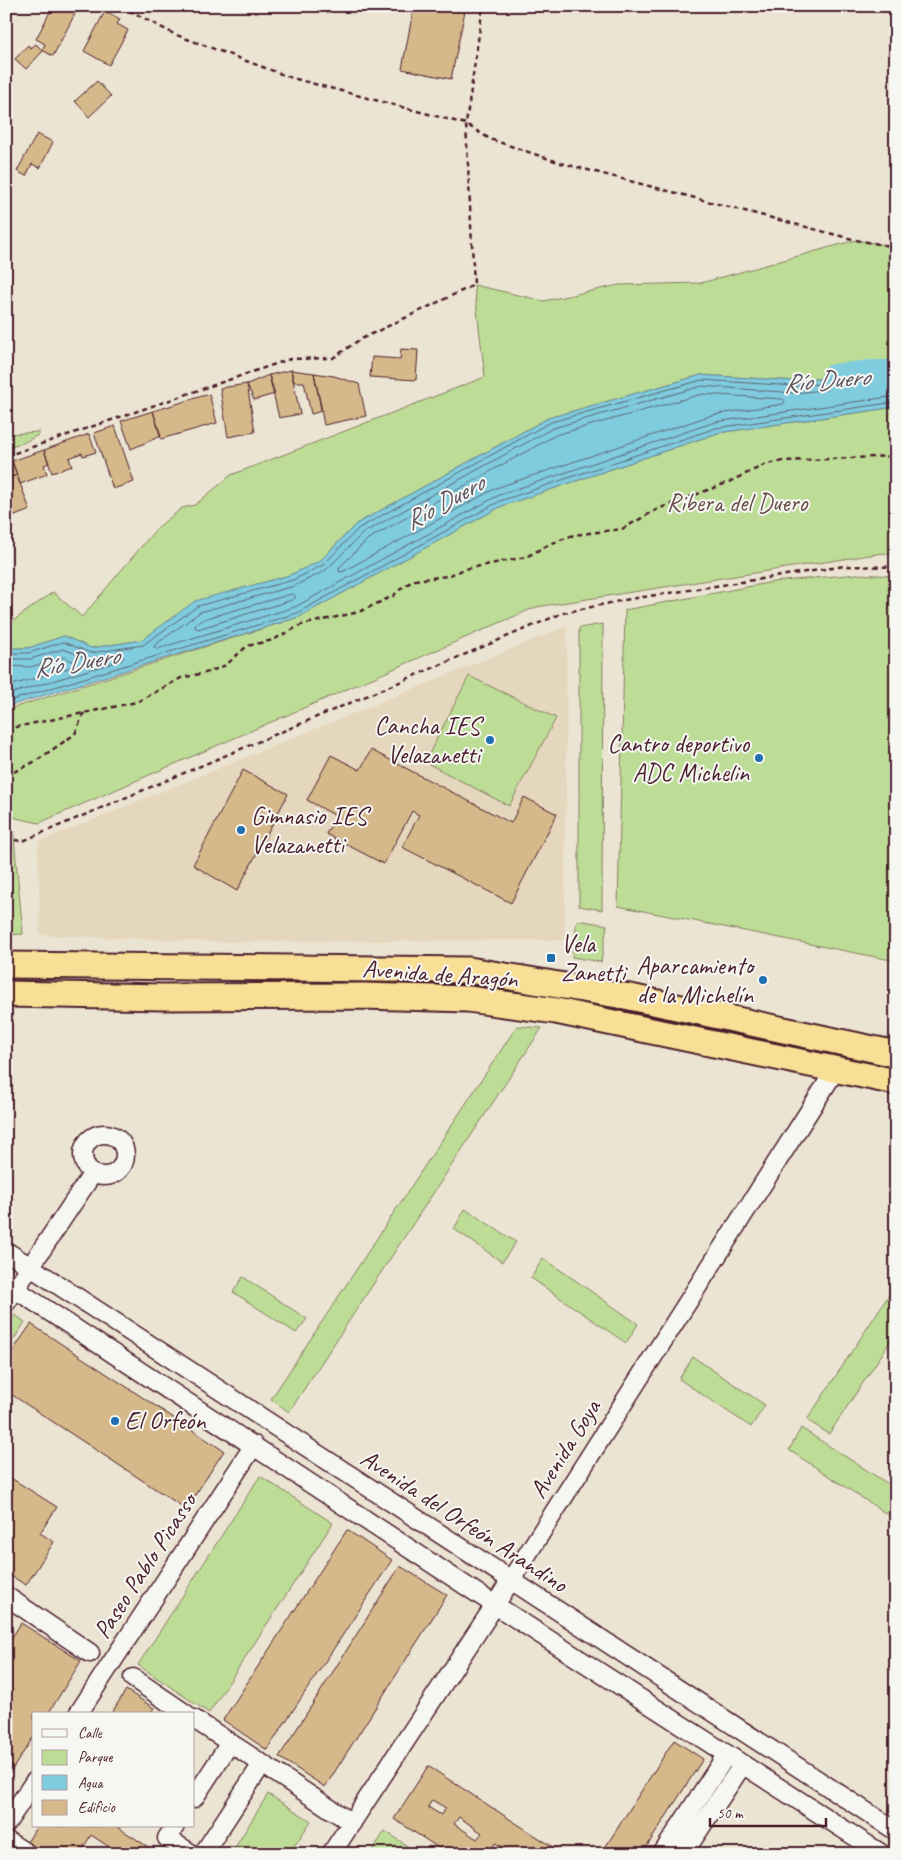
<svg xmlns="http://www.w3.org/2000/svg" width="902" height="1860" viewBox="0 0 902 1860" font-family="Caveat,sans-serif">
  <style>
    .built { fill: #e5d7bd }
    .green { fill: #bddd96; stroke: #847e60 }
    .water { fill: #7fccdf; stroke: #6a8797 }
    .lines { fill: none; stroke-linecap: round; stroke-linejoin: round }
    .shore { stroke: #5f6473; stroke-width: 1 }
    .river { stroke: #7fccdf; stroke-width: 28 }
    .building { fill: #d6b98b; stroke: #4a1f2b; fill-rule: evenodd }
    .minor-casing { stroke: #4a1f2b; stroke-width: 21 }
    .highway-casing { stroke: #4a1f2b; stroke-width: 29 }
    .path { stroke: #4a1f2b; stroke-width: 2.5; stroke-dasharray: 5 4; stroke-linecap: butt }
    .minor { stroke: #f6f6f2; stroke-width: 18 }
    .highway { stroke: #f9df96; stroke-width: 25 }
    .poi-dot { fill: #1f6fb2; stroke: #f6f6f2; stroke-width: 2 }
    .labels { text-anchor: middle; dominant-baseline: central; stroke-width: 4; stroke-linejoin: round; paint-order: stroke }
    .park-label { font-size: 25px; fill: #674e46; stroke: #f6f6f2 }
    .poi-label { font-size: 25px; fill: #4a1f2b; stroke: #f6f6f2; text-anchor: end }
    .street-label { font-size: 25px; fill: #4a1f2b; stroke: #f6f6f2 }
    .water-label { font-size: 26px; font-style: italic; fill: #5a5361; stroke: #f6f6f2 }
  </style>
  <rect width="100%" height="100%" fill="#ece4d3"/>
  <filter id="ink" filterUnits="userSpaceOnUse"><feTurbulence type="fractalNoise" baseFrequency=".02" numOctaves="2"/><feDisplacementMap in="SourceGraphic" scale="10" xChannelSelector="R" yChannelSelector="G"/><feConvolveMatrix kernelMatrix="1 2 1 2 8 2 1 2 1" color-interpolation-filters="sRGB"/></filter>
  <g filter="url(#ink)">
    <path class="built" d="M567,626l-2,314 -346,2 -179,-7 -2,-93z"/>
    <path class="green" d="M856,240l40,7v127h-24l-76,7 -95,-6 -153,43 -192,106 -36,37 -30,14 -95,27 -53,38 -51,8 -27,-12 -36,12h-22v-22l47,-34 29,25 75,-89 25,-20 13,-3 36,-30 254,-98 -11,-92 70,16 75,-16 82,-2z
      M896,407v149l-13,-3 -347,54 -497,216 -27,-6 11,117 -17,1v-118h3l-3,-1v-106l293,-93 203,-111 216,-73z
      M39,432l-1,3 -15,8 -17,4v-13z
      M857,574l39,2v385l-278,-55 7,-296 148,-28z
      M603,624l-1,286 -23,-4v-278z
      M469,676l87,42 -47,88 -84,-44z
      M577,920l30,5 -6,37 -29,-5z
      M517,1026l25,2 -253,384 -18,-13z
      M465,1209l51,33 -14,20 -48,-33z
      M543,1258l95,66 -12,19 -95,-65z
      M243,1277l64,42 -11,14 -63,-41z
      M896,1284v49l-67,101 -22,-14z
      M15,1315l10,7 -19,29v-23z
      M693,1357l72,48 -14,22 -72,-48z
      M801,1428l95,61v31l-107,-70z
      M260,1476l73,47 -124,190 -71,-48z
      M268,1794l43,27 -22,33h-58z
      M385,1831l34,23h-49z"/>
    <path class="water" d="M872,374h24v33l-178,26 -216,73 -203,111 -293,90v-59h22l36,-12 27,12 51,-8 53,-39 95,-26 30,-14 36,-37 192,-106 153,-43 95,6z"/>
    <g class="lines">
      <path class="shore" d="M896,386l-23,-1 -78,8 -93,-7 -149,42 -190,105 -38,38 -31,15 -94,26 -45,33 -1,2 3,2 138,-42 204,-112 216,-73 181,-26
        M703,394l80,5 2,3 -2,2 -71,11 -216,73 -154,84 -3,-1v-3l29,-29 188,-104z
        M293,594l3,3 -4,3 -94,29 -3,-2 1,-3 8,-5z
        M6,653h23l34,-11 28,11 52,-8 55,-39 95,-26 30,-15 36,-37 192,-106 151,-42 93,6 77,-7h24
        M6,659h24l33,-10 27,10 31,-4 3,2 -2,3 -116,35
        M6,666l25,1 32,-10 12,5 1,2 -1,2 -69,21
        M6,702l291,-89 203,-112 216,-73 180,-26"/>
      <path class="river" d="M835,378l37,-4h24"/>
    </g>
    <path class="building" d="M53,6h26l-26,50 -11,-6 3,-6 -9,-5z
      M414,6h52l-15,73 -49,-10z
      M105,11l15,8 -3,5 11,6 -19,35 -25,-14z
      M36,44l7,7 -17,18 -11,-10 13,-14 3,3z
      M97,81l14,15 -22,21 -14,-16z
      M37,134l16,8 -13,26 -8,-4 -6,12 -9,-5z
      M401,349l17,1 -2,30 -46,-3 2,-20 28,2z
      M291,370l23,3 8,38 -11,3 -7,-32h-10z
      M291,370l9,44 -21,4 -10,-43z
      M314,373l20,3 25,8 7,32 -42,9z
      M269,375l6,19 -21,6 -7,-16z
      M247,384l8,48 -27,5 -8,-49z
      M209,394l8,29 -56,16 -8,-28z
      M153,411l8,25 -30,13 -10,-28z
      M115,426l19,56 -21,7 -19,-56z
      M89,434l7,18 -13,4 -1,-3 -13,5 3,8 -20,7 -8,-23z
      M44,450l5,13 -5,2 3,9 -27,10 -8,-23z
      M12,461l5,14 -11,4v-17z
      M17,475l13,35 -15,6 -9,-22v-15z
      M371,750l140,73 13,-26 33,17 -46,89 -109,-56 17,-32 -7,-4 -28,53 -58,-30 10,-18 -29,-16 24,-45 29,15z
      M243,770l45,24 -51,97 -44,-26z
      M31,1324l193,127 -38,58 -180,-118v-30z
      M6,1475l51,32 -17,26 14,9 -28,43 -15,-9 -1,3 -4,-3z
      M347,1530l45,30 -125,190 -44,-30z
      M400,1566l47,29 -122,192 -46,-30z
      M21,1623l60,38 -33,53h-14v22l-28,43v-132z
      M126,1690l28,18 -4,6h-39z
      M674,1740l29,19 -61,95h-41z
      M428,1766l80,52 56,36h-49l-20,-11 -3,6 8,5h-52l-54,-35zM432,1800l14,8 -5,7 -13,-8zM459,1817l23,16 -5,6 -23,-15z
      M37,1826h79l43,28h-39l-29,-19 -9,15 6,4h-47l-15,-10z"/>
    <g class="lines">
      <g class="minor-casing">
        <path id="minor" d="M83 1155a21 21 0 1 1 42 0a21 21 0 1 1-42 0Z
          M6,1251l890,580
          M6,1283l489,322 387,249
          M6,1303l87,-130
          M6,1596l84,57
          M133,1678l53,36
          M78,1714l176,-269
          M194,1719l158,104
          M194,1798l36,-55
          M6,1824l28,-42
          M175,1826l-8,12 25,16
          M6,1840l22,14
          M203,1854l59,-90
          M331,1854l164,-249 341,-536h9
          M662,1854l65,-100
          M683,1854l60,-90"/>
      </g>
      <g class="highway-casing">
        <path id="highway" d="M6,965l463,5 161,27 266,57
          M6,994l157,3 200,-1 105,3 88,12 340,71"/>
      </g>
      <path class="path" d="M121,6l53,28 118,44 174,46 24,15 71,24 295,77 40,7
        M6,456l284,-97 43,-1 26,-18 115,-55 -8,-161 17,-118
        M6,729l131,-27 44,-24 28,-6 17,-7 21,-19 26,-6 28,-15 58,-13 34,-16 11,-10 11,-6 32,-4 18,-7 61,-12 24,-13 24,-9 48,-6 36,-20 71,-27 37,-18 18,-3 112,-5
        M6,776l30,-15 39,-27 9,-22
        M6,839l17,2 540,-228 61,-13 221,-34 51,1"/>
      <use href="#minor" class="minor"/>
      <use href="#highway" class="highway"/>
    </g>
  </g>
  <g class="poi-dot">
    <circle cx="490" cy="740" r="5"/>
    <circle cx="759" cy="758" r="5"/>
    <circle cx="241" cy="830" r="5"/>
    <rect x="546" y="953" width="10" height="10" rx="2.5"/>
    <circle cx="763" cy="980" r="5"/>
    <circle cx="115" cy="1421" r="5"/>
  </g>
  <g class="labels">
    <g class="park-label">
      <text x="737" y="503">Ribera del Duero</text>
    </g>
    <g class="poi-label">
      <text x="480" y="726">Cancha IES<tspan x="480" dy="29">Velazanetti</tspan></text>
      <text x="749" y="744">Cantro deportivo<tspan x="749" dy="29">ADC Michelin</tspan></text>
      <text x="251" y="816" text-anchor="start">Gimnasio IES<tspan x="251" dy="29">Velazanetti</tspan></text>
      <text x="561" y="944" text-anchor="start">Vela<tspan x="561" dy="29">Zanetti</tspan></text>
      <text x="753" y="966">Aparcamiento<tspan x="753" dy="29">de la Michelín</tspan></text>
      <text x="125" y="1421" text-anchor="start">El Orfeón</text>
    </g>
    <g class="street-label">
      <text transform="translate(440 974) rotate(4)">Avenida de Aragón</text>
      <text transform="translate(565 1449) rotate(-58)">Avenida Goya</text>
      <text transform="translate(464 1521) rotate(33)">Avenida del Orfeón Arandino</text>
      <text transform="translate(145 1566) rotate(-57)">Paseo Pablo Picasso</text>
    </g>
    <g class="water-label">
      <text transform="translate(826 380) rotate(-5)">Río Duero</text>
      <text transform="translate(444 502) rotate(-29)">Río Duero</text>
      <text transform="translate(76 662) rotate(-9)">Río Duero</text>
    </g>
  </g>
  <rect width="902" height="1860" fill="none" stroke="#f6f6f2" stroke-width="25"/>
  <rect x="12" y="12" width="877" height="1835" fill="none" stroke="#4a1f2b" stroke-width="2" filter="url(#ink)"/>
  <rect x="32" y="1712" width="162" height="115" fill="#f6f6f2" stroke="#b1a0a2"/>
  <rect x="42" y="1729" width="25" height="8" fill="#f6f6f2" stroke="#b1a0a2"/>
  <text x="78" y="1738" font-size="15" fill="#4a1f2b">Calle</text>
  <rect x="42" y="1750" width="25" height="15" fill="#bddd96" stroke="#b1a0a2"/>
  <text x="78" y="1762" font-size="15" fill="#4a1f2b">Parque</text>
  <rect x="42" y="1775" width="25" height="15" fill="#7fccdf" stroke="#b1a0a2"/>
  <text x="78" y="1788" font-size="15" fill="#4a1f2b">Agua</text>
  <rect x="42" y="1800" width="25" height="15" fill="#d6b98b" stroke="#b1a0a2"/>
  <text x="78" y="1812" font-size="15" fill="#4a1f2b">Edificio</text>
  <path d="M710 1818v8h116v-8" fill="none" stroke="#4a1f2b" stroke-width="2.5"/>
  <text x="717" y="1818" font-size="15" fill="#4a1f2b" stroke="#f6f6f2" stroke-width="4" paint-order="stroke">50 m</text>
</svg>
